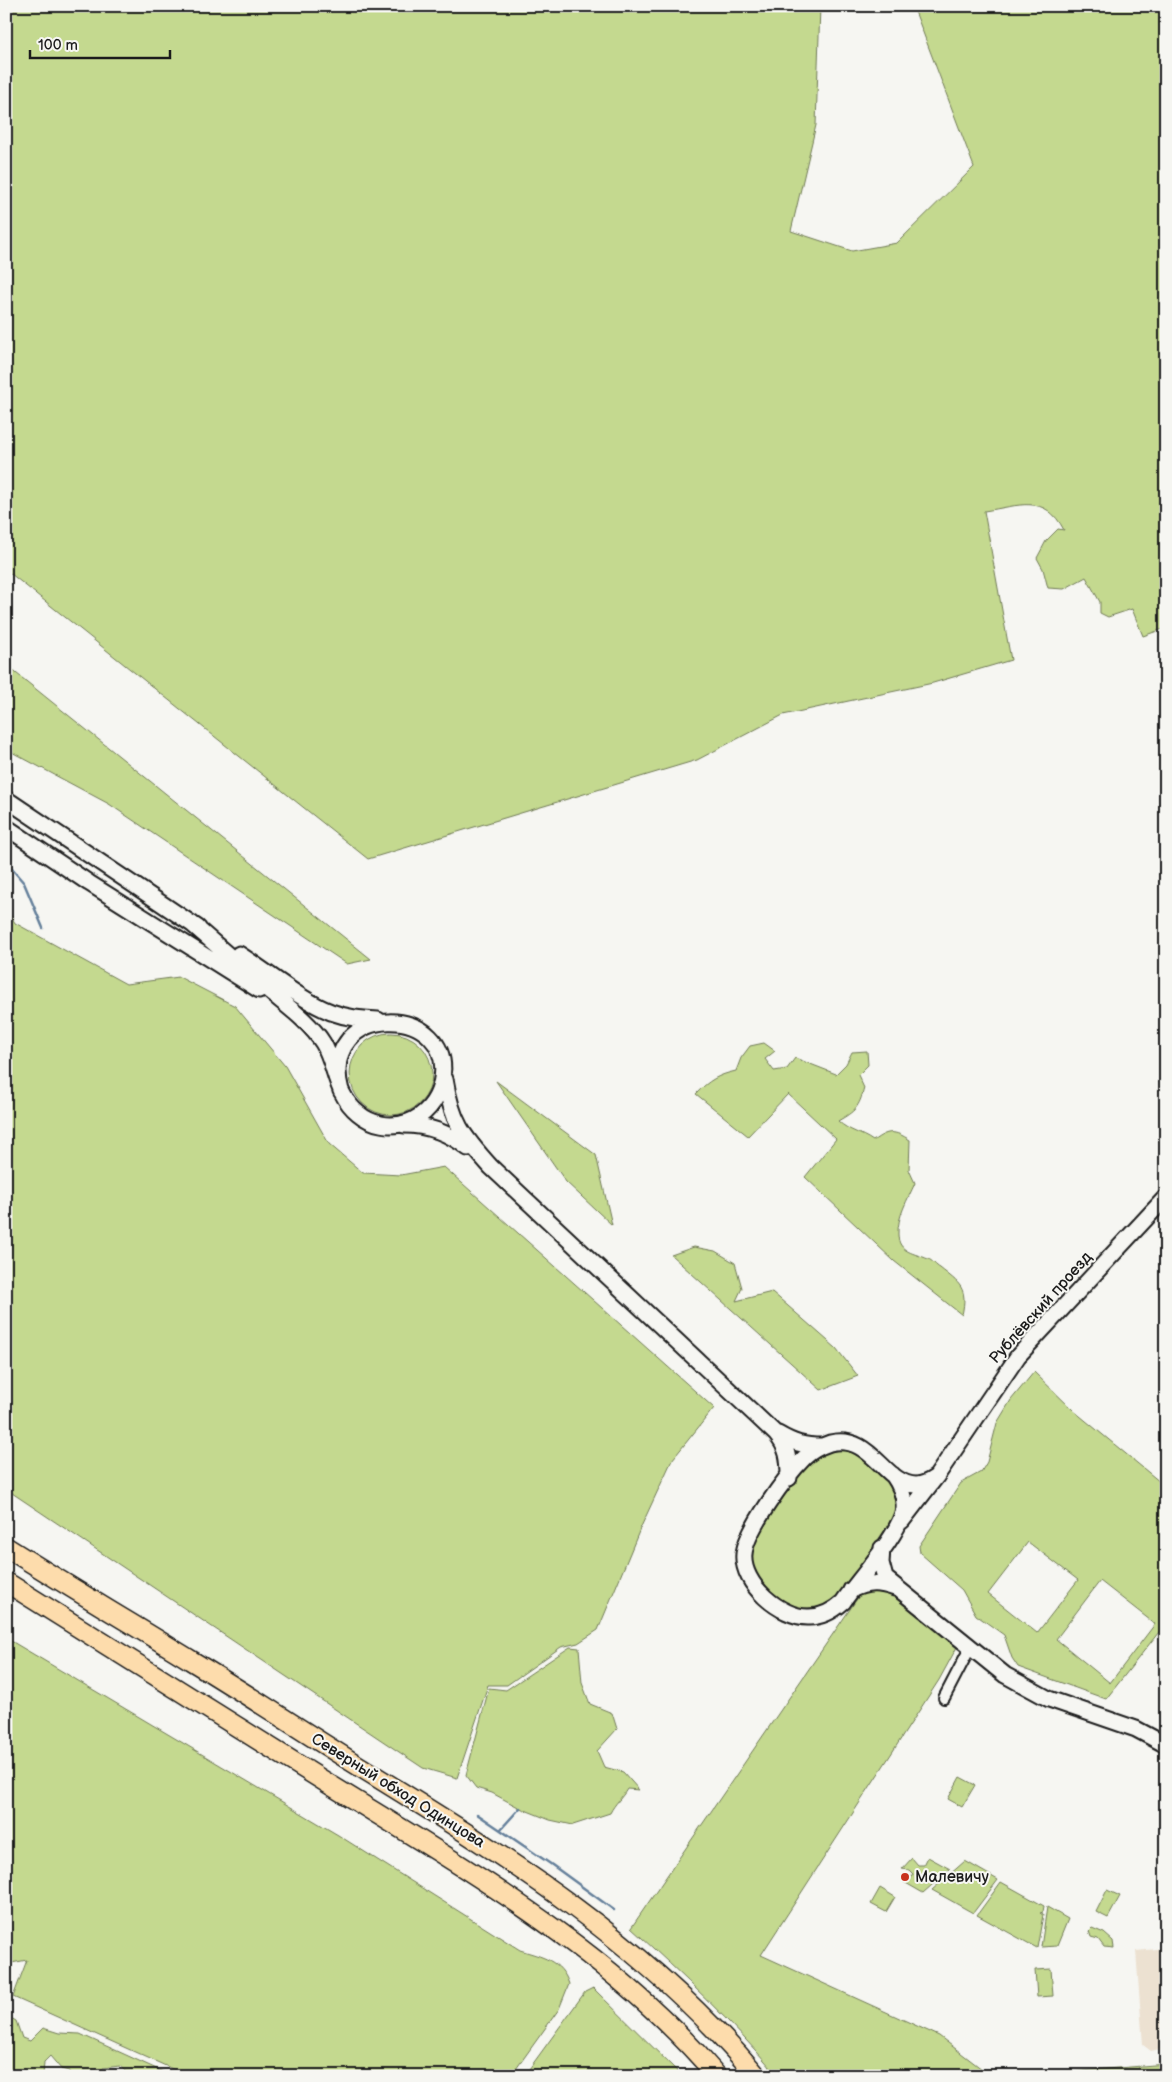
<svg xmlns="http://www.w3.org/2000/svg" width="1172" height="2082" viewBox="0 0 1172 2082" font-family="'Balsamiq Sans',sans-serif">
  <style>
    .built { fill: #ece1d1 }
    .green { fill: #c4d98f; stroke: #707a56; fill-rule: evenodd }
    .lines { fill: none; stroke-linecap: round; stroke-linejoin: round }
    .stream { stroke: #65809b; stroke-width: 2.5 }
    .street-casing { stroke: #1c1c1c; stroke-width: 14 }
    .secondary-casing { stroke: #1c1c1c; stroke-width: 19 }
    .highway-casing { stroke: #1c1c1c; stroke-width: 22 }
    .street { stroke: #f6f6f2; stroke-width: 10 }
    .secondary { stroke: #f6f6f2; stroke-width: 15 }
    .highway { stroke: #fddcac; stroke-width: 19 }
    .poi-dot { fill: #c8321e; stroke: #f6f6f2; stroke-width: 2 }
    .labels { text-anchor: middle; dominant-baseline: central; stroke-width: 4; stroke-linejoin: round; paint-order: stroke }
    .street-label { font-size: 16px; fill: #1c1c1c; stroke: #f6f6f2 }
    .poi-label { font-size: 16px; fill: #1c1c1c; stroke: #f6f6f2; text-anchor: start }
  </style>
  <rect width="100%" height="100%" fill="#f6f6f2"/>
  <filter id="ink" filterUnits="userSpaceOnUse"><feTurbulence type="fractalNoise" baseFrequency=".02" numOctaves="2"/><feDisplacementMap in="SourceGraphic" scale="10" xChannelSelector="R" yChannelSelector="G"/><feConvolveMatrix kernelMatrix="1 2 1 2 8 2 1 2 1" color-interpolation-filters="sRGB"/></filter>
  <g filter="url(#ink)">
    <path class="built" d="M1166,1948v103l-2,-3 -13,3 -8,-6 -7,-94z"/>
    <path class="green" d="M6,6h814l-4,119 -25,106 61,20 45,-8 77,-76 -61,-161h253v622l-23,8 -11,-27 -24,8 -8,-4v-11l-14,-25 -22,12 -16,-1 -5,-19 -6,-11 9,-17 12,-12 6,1c-19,-37 -45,-24 -80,-19l27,149 -78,23 -150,32 -86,45 -329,99 -362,-289z
      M6,665l365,294 -24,5 -238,-160 -103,-55z
      M6,907l9,16 111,61 53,-7 56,29 50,60 44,78 34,29 38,2 43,-8 270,241 -42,52 -32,69 -42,101 -20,13 -17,4 -54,38h-19l-31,93 -34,-10 -417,-279z
      M350 1074a41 41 0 1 1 82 0a41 41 0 1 1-82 0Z
      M764,1043l11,8 -10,8 9,12 13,-2 8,-11 41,16 10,-10 6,-12 15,-1 1,14 -10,10 6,13c-5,20 -9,23 -26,33 12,11 22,11 35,20 15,-11 21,-11 37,-1l-1,30 6,13c-7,16 -18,34 -17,51 0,19 17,19 30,25 4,1 8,7 12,9 20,16 28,19 22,47l-68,-54 -89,-84 31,-38 -48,-45 -40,42 -52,-42c13,-14 22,-19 40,-23l5,-13 9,-12z
      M496,1081l100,74 16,70 -46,-43z
      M694,1247l21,4 20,12 7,25 -6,13 36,-9 64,56 22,28 -37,14 -150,-135z
      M1034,1372l40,39 92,76v136l-60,76 -88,-32 -6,-9 -8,-23 -28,-20 -14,-25 -42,-37 -1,-7 42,-63 20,-11 6,-10 10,-39 14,-23zM1028,1542l50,38 -41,53 -49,-39zM1100,1581l55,43 -45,59 -54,-44z
      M834,1448l20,2 30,22 12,24 -1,19 -54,79 -16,12 -27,3 -7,-3 -29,-21 -6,-9 -7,-18 6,-25 53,-72z
      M866,1590l23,1 68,56 -18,33 -178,275 178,81 52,40h-213c-46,-54 -95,-101 -147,-148l228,-332z
      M6,1638l332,197 182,115c22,7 41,10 49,34l-10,25 -48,67h-323l-175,-79 14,-37 -21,4z
      M570,1647l9,1 3,35 8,21 22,9 5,16 -20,22 7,16 19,5 16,18 -12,-1c-5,9 -12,14 -17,24l-37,12 -23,-5 -30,-12 -28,-15 -16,-5 -10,-13 23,-87 17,2z
      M960,1777l15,8 -13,22 -14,-8z
      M928,1857l22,12 -27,24 -19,-11 6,-2 3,-6 -4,-4 -7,-1 10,-11 6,7h6z
      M965,1861l33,19 -25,33 -41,-23z
      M1001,1882l43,24 -1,6 -3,1 3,2 -6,33 -60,-33z
      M880,1888l15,9 -9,15 -15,-8z
      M1107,1890l13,6 -12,22 -12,-6z
      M1047,1907l21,12 -11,27 -16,1z
      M1092,1928l12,5 9,8 1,7 -10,-1 -6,-8 -7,-2 -2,-6z
      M1051,1969l2,27 -16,1 -2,-27z
      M593,1988l89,88h-158l61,-84z
      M6,2015l10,6 6,17 8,3 13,-13 16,5 21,1 92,42h-40l-12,-10 -17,2 -4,8h-29l-1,-5 -8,-2 -11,-13 -6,6 -1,14h-37z
      M1166,2064v12h-144z"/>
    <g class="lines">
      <path class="stream" d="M6,862l18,21 19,45
        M477,1814l75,51 62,45
        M501,1829l19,-21"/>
      <g class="street-casing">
        <path id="street" d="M944,1698l26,-50"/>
      </g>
      <g class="secondary-casing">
        <path id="secondary" d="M6,799l192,129
          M6,827l83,56 170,107
          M191,923c28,24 55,48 83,72 17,14 37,29 49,48 13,21 12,52 35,70 14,12 33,15 50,9 17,-6 29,-21 33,-38 19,-84 -125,-84 -100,7
          M239,954c27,17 63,47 92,58 16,6 31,7 47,8
          M445,1079c7,43 17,56 46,88l285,267c12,14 13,25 13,44
          M404,1125c23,0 45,8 64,23
          M778,1434c15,9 26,12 44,12
          M893,1475c7,10 12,21 11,33 -3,25 -46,72 -61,94 -10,9 -20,15 -34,15 -28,1 -68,-33 -65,-63 2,-24 43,-79 60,-96 7,-7 17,-12 26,-15 42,-10 53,41 86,42 8,0 14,-4 20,-8
          M902,1521l34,-44 82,-121 148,-159
          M882,1548l-1,15 4,15 120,97 44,24 87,30 30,16
          M851,1590c16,-8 28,-8 44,-2"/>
      </g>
      <g class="highway-casing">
        <path id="highway" d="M6,1547c62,39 124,76 186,114 53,32 104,66 157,99 152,94 291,177 408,316
          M6,1582c109,68 217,137 326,204 136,84 280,166 385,290"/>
      </g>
      <use href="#street" class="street"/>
      <use href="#secondary" class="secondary"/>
      <use href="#highway" class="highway"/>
    </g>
  </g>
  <circle class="poi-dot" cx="905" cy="1877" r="5"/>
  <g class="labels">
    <g class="street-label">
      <text transform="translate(1041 1308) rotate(-48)">Рублёвский проезд</text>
      <text transform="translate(398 1791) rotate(32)">Северный обход Одинцова</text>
    </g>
    <g class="poi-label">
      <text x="915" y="1877">Малевичу</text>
    </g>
  </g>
  <rect width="1172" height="2082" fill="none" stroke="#f6f6f2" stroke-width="25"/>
  <rect x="12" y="12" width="1147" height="2057" fill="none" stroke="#1c1c1c" stroke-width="2" filter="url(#ink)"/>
  <path d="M30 50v8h140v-8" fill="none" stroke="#1c1c1c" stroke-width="2.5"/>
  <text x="38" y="50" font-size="15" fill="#1c1c1c" stroke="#f6f6f2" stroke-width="4" paint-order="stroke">100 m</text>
</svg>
